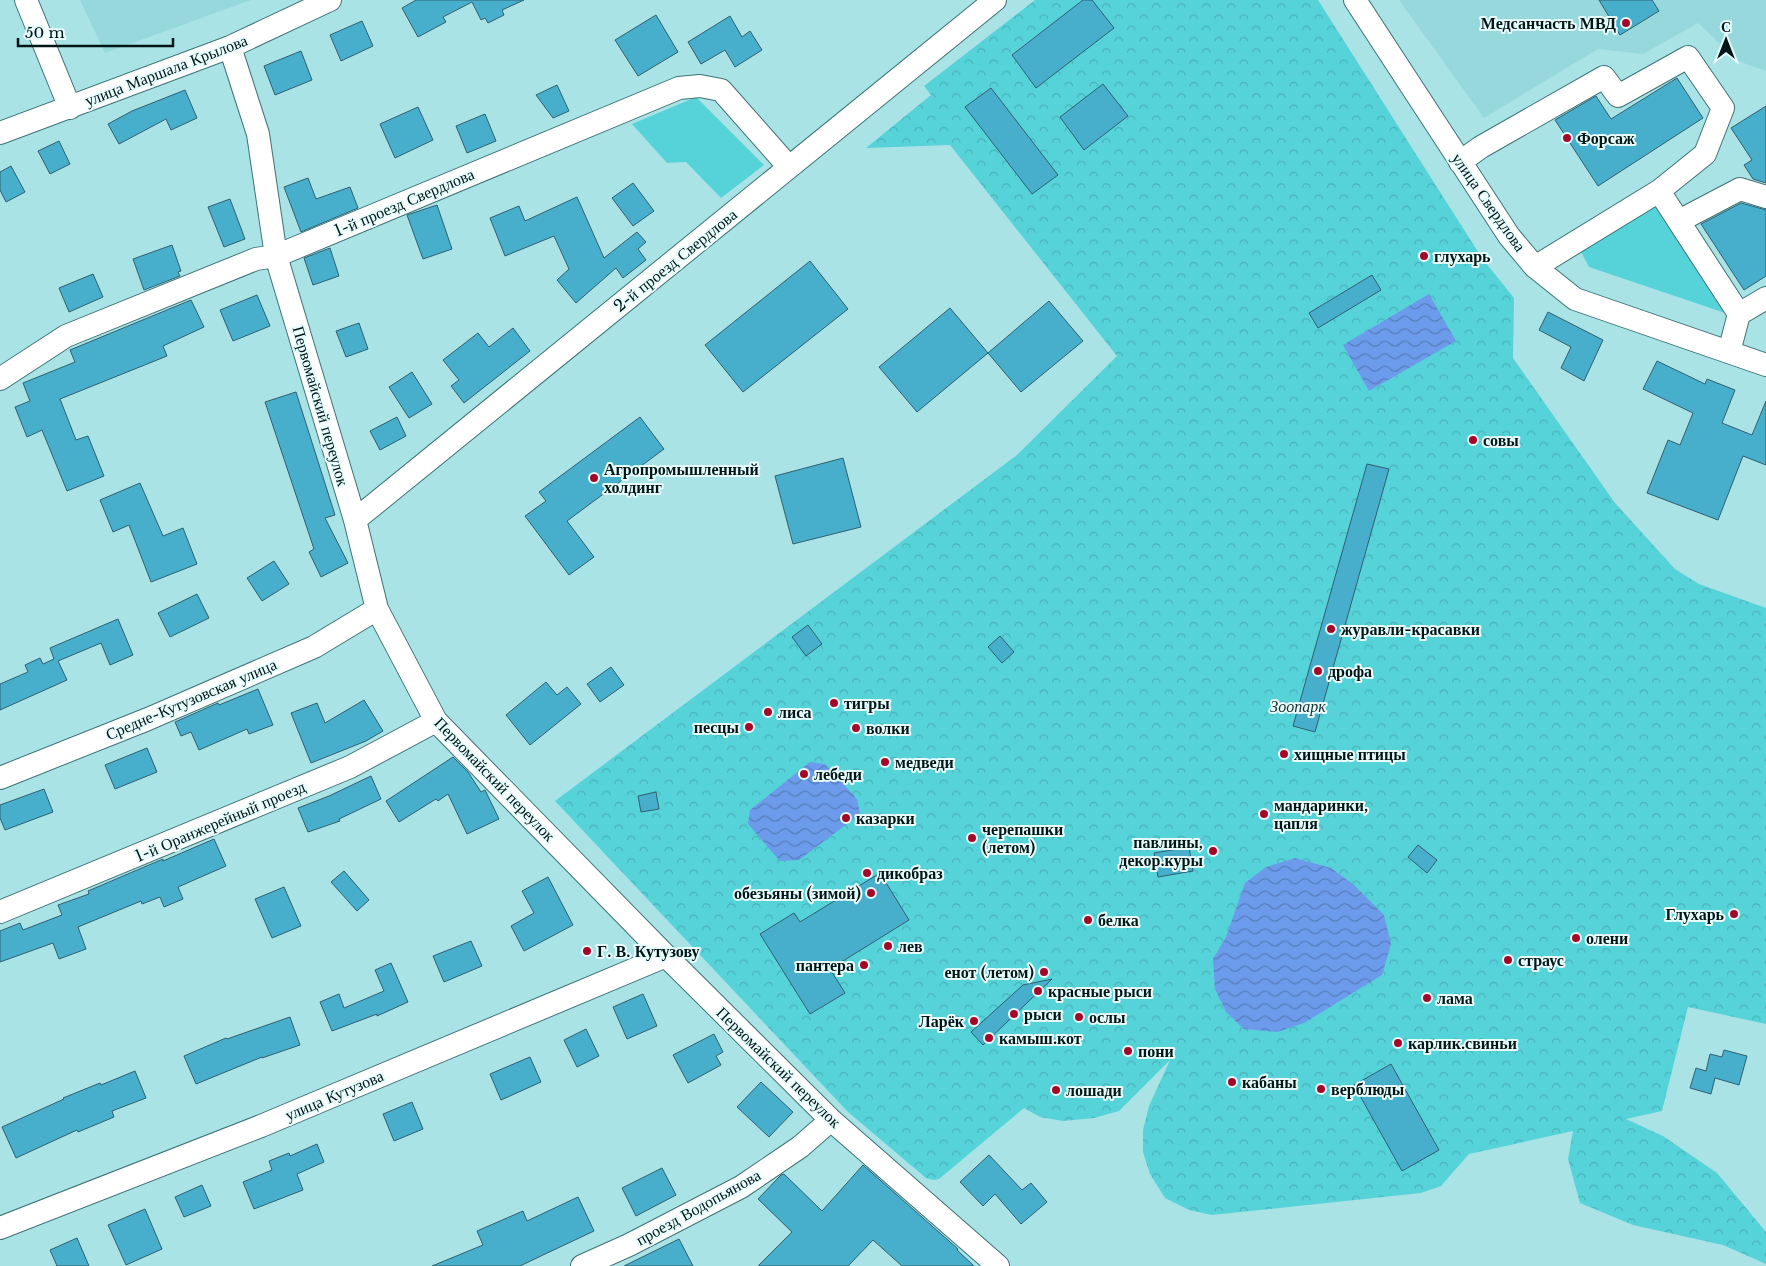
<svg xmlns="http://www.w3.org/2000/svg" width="1766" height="1266" viewBox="0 0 1766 1266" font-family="'Libre Baskerville',serif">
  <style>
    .built { fill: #96d8dc }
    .green { fill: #56d2d9 }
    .forest { fill: url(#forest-crowns) }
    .water { fill: url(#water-waves) }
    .building { fill: #47aecc; stroke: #30606f }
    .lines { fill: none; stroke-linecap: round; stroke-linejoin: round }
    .street-casing { stroke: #3d7376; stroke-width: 24 }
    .street { stroke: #fff; stroke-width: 22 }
    .poi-dot { fill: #a40728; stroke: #e7fdfe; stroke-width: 2 }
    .labels { text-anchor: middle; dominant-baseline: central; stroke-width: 4; stroke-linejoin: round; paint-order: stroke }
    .poi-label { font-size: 16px; font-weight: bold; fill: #011516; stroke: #e7fdfe; text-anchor: start }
    .street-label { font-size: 16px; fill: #011516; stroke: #e7fdfe }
    .park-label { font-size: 16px; font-style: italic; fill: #142e30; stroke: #e7fdfe }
  </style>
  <defs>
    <pattern id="forest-crowns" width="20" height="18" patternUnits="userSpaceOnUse" patternTransform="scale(1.25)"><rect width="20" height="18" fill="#56d2d9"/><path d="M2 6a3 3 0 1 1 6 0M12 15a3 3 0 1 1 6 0" fill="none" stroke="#49b3ba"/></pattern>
    <pattern id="water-waves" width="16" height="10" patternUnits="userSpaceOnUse" patternTransform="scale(1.25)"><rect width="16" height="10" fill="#6c9beb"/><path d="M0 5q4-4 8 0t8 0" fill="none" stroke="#567dbd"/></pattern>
  </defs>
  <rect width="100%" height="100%" fill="#aae3e6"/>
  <path class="built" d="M80,0h171l-146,53z
    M1399,0h367v71l-28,-10 -40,-38 -55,31 -45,-5 -114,69z"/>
  <path class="green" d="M696,97l68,68 -43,33 -35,-36 -19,1 -35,-39z
    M1657,200l74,115 -142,-48 -11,-21z"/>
  <path class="forest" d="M1035,0h283l164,258 32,40 -1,60 102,145 60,66 24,15 67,24v416l-78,-17 -26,104 -36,8 37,17 54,37 49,59v32l-43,-19 -90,-20 -53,-22 -12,-44 5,-28 -104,23 -28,32 -20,7 -209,22 -23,-5 -24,-12 -15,-24 -7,-22v-22l6,-24 21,-46 -51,51 -25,7 -31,3 -23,-4 -16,-9 -85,71 -6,1 -7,-2 -78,-66 -293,-311 462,-346 100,-99 -167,-211 -84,3 65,-53 -7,-9z"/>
  <path class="water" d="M1429,294l27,47 -87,50 -26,-46z
    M810,762l15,2 32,35 3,15 -61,46 -19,1 -32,-37 2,-14z
    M1295,858l36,10 23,17 30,30 7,29 -9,31 -78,48 -27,9 -33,-3 -18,-17 -11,-23 -2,-30 13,-22 19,-54 21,-16z"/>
  <path class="building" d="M416,0h108l-22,10 2,5 -16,8 -3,-5 -4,2 -9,-18 -29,15 3,5 -28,15 -16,-29z
    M1083,0h9l22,28 -78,60 -24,-33z
    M1599,0h53l7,11 -39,24z
    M656,15l22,37 -40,24 -23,-36z
    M730,16l12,21 8,-6 12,19 -27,17 -10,-17 -24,14 -13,-22z
    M362,21l11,25 -32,15 -11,-26z
    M301,51l11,29 -37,15 -11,-29z
    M1677,78l26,40 -105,68 -43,-66 41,-24 15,23z
    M1103,84l25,32 -44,34 -24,-33z
    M557,85l12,26 -16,7 -17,-23z
    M991,88l67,87 -26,19 -67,-87z
    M185,90l12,28 -26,12 -5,-11 -47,25 -11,-20 24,-13z
    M1766,106v77l-13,-4 -9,-14 8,-5 -21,-32z
    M418,107l15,33 -38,18 -15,-34z
    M485,114l11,27 -29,12 -11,-27z
    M59,141l11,23 -20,10 -12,-23z
    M11,166l14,26 -19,10 -6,-12v-18z
    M308,178l8,21 34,-12 8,21 -57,24 -17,-45z
    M633,183l21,28 -21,15 -21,-28z
    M577,197l27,61 33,-26 9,10 -8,7 8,11 -23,18 -7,-10 -40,35 -19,-23 12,-11 -15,-33 -49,20 -15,-38 29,-12 6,15z
    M230,199l15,40 -21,8 -16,-40z
    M1741,203l25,7v66l-22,14 -43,-66z
    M437,205l15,44 -29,10 -16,-44z
    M172,245l9,26 -3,1 2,4 -36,14 -11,-31z
    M330,248l9,28 -26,9 -9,-27z
    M810,261l38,48 -105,83 -38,-47z
    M93,274l10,23 -34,15 -10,-24z
    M1372,275l9,15 -63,38 -9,-15z
    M257,295l13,31 -37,15 -13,-31z
    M191,300l13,27 -41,19 4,10 -107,43 16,41 12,-4 16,40 -37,15 -25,-61 -15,7 -12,-30 15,-6 -7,-18 52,-21 -5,-12z
    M1049,301l34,40 -62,51 -33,-39z
    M950,308l38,45 -71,59 -38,-45z
    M1548,312l55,28 -19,41 -23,-13 10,-21 -32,-17z
    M359,323l9,26 -22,8 -10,-26z
    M513,328l17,23 -66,52 -13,-17 8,-6 -16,-20 35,-27 11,14z
    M1657,361l48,23 2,-5 28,11 -13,33 30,12 14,-34v64l-23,-9 -25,64 -71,-27 21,-53 12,5 13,-32 -50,-24z
    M412,372l20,32 -23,14 -20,-31z
    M296,392l39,123 -10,3 23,45 -27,14 -12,-25 5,-3 -49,-147z
    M397,417l9,19 -26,14 -10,-19z
    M640,417l24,32 -97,72 27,36 -25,18 -44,-59 21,-15 -7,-9z
    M843,458l18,69 -68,17 -18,-68z
    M1367,464l22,5 -74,263 -22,-6z
    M140,483l23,53 20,-8 14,36 -46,18 -22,-57 -16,7 -13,-32z
    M274,561l15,23 -27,17 -15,-23z
    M197,594l12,24 -39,19 -12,-24z
    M118,619l15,36 -23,10 -9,-22 -43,18 9,19 -67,30v-26l28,-12 -3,-7 15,-7 3,6 11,-5 -4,-11z
    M808,625l14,19 -16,12 -14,-19z
    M1000,636l14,16 -12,11 -14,-16z
    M611,667l13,18 -24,17 -13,-18z
    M546,682l11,13 10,-8 14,17 -51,41 -24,-30z
    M258,689l15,36 -24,9 -2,-5 -48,21 -8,-18 -10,4 -6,-14 43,-19 1,2z
    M364,700l19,31 -17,10 -55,22 -20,-50 26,-10 8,20z
    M147,748l10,24 -42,17 -10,-24z
    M453,757l15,15 13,20 4,-2 14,29 -32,15 -19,-40 -10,7 -2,-2 -37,23 -13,-21z
    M371,776l10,23 -42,20 1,2 -32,11 -10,-24 31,-12z
    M44,789l9,23 -48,18 -5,-12v-13z
    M656,792l3,17 -18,3 -3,-16z
    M214,839l12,27 -48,21 5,12 -19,8 -4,-10 -18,7 -1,-3 -63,26 8,22 -27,10 -6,-16 -53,19v-31l20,-8 3,7 39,-15 -4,-10 31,-11 -1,-3 42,-18 33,-14v2z
    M1418,845l19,15 -10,13 -19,-16z
    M1189,847l4,24 -35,6 -4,-24z
    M344,871l25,29 -12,11 -26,-29z
    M880,873l29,47 -79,49 15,24 -35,21 -50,-80 34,-21 6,9z
    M548,877l25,48 -49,26 -13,-25 23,-13 -12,-22z
    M284,887l17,39 -29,12 -17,-39z
    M471,941l11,25 -38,16 -11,-26z
    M391,963l17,39 -31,14v-2l-45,17 -12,-29 19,-8 5,14 40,-17 -9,-21z
    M1052,979l-69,66 -12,-13 52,-47z
    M643,994l14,32 -30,13 -14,-32z
    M290,1017l10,28 -38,13v-1l-66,27 -12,-28 42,-18 1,1z
    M586,1029l13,27 -22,11 -13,-27z
    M714,1034l9,18 -7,4 5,9 -33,18 -15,-28z
    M1724,1050l23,6 -8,29 -24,-7 -4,16 -21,-6 6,-20 10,3 4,-17 12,3z
    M530,1057l11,25 -40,18 -11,-26z
    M1391,1064l48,86 -37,21 -48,-86z
    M135,1071l11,27 -34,13 2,6 -36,15 -1,-2 -61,28 -14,-31 62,-28 -1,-1 37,-15 1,2z
    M761,1082l32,30 -24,25 -32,-30z
    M412,1102l11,27 -29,12 -11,-27z
    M317,1144l7,18 -27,12 6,16 -49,19 -11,-27 29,-12 -3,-9 20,-8 1,3z
    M989,1155l33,35 9,-7 16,19 -26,22 -26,-30 -12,12 -23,-24z
    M863,1165l95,84 -1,1 17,16h-72l-29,-26 -25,26h-90l34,-34 -34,-33 23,-24 3,-1 38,37z
    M662,1168l14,27 -40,21 -14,-28z
    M202,1185l9,21 -27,11 -9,-20z
    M578,1197l16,34 -51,24 -23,11h-88l51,-21 -6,-14 46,-20 4,10z
    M145,1209l17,40 -36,16 -18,-40z
    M77,1238l12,28h-32l-7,-16z
    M679,1239l14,27h-69z"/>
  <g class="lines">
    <g class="street-casing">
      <path id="street" d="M26,0l44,108
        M1355,0l154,236 26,31 40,32 191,66
        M230,47l28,87 18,122 79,264 22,89 59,112 230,235 165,164 167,146
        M0,133l230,-86 100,-47
        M1460,162l21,-15 123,-70 14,19 70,-39 35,51 -18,46 -46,37
        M1679,221l61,-32 26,8
        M1535,267l124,-76 80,123
        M1729,352l10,-38 27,-16
        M0,379l66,-43 190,-77 20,-3 403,-168 21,-2 21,4 68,77
        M355,520l640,-520
        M0,778l148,-59 166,-72 63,-38
        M0,912l350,-145 86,-46
        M0,1228l261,-102 405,-170
        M582,1266l47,-21 112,-58 59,-40 31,-27"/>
    </g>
    <use href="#street" class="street"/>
  </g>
  <g class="poi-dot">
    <circle cx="1626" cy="23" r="5"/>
    <circle cx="1567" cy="138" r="5"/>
    <circle cx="1424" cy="256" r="5"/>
    <circle cx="1473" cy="440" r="5"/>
    <circle cx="594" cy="478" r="5"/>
    <circle cx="1331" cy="629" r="5"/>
    <circle cx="1318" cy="671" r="5"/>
    <circle cx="834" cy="703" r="5"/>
    <circle cx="768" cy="712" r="5"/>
    <circle cx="749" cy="727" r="5"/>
    <circle cx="856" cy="728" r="5"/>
    <circle cx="1284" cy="754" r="5"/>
    <circle cx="885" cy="762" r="5"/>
    <circle cx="804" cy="774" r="5"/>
    <circle cx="1264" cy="814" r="5"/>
    <circle cx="846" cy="818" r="5"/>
    <circle cx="972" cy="838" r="5"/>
    <circle cx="1213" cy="851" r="5"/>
    <circle cx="867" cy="873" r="5"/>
    <circle cx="871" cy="893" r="5"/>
    <circle cx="1734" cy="914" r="5"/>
    <circle cx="1088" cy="920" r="5"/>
    <circle cx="1576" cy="938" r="5"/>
    <circle cx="888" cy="946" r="5"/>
    <circle cx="587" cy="951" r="5"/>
    <circle cx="1508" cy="960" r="5"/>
    <circle cx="864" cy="965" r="5"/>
    <circle cx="1044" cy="972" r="5"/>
    <circle cx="1038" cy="991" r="5"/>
    <circle cx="1427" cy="998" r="5"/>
    <circle cx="1014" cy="1014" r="5"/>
    <circle cx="1079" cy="1017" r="5"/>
    <circle cx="974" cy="1021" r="5"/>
    <circle cx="989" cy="1038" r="5"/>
    <circle cx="1398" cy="1043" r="5"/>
    <circle cx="1128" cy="1051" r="5"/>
    <circle cx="1232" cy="1082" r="5"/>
    <circle cx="1321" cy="1089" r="5"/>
    <circle cx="1056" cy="1090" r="5"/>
  </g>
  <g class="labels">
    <g class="poi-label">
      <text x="1616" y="23" text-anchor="end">Медсанчасть МВД</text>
      <text x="1577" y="138">Форсаж</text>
      <text x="1434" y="256">глухарь</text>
      <text x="1483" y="440">совы</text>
      <text x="604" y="469">Агропромышленный<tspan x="604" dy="18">холдинг</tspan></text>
      <text x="1341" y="629">журавли-красавки</text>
      <text x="1328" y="671">дрофа</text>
      <text x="844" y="703">тигры</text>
      <text x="778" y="712">лиса</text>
      <text x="739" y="727" text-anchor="end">песцы</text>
      <text x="866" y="728">волки</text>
      <text x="1294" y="754">хищные птицы</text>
      <text x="895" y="762">медведи</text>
      <text x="814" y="774">лебеди</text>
      <text x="1274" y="805">мандаринки,<tspan x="1274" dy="18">цапля</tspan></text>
      <text x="856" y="818">казарки</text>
      <text x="982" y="829">черепашки<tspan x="982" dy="18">(летом)</tspan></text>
      <text x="1203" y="842" text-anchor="end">павлины,<tspan x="1203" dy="18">декор.куры</tspan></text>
      <text x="877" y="873">дикобраз</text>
      <text x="861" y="893" text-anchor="end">обезьяны (зимой)</text>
      <text x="1724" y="914" text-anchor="end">Глухарь</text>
      <text x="1098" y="920">белка</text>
      <text x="1586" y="938">олени</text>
      <text x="898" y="946">лев</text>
      <text x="597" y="951">Г. В. Кутузову</text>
      <text x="1518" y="960">страус</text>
      <text x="854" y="965" text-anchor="end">пантера</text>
      <text x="1034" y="972" text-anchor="end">енот (летом)</text>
      <text x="1048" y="991">красные рыси</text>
      <text x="1437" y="998">лама</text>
      <text x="1024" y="1014">рыси</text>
      <text x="1089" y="1017">ослы</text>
      <text x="964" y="1021" text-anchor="end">Ларёк</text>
      <text x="999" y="1038">камыш.кот</text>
      <text x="1408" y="1043">карлик.свиньи</text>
      <text x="1138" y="1051">пони</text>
      <text x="1242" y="1082">кабаны</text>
      <text x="1331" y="1089">верблюды</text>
      <text x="1066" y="1090">лошади</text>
    </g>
    <g class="street-label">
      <text transform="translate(166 70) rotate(-21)">улица Маршала Крылова</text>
      <text transform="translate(404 202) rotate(-23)">1-й проезд Свердлова</text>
      <text transform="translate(1489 202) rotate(55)">улица Свердлова</text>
      <text transform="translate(675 260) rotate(-39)">2-й проезд Свердлова</text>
      <text transform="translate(321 406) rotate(74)">Первомайский переулок</text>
      <text transform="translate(191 699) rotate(-23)">Средне-Кутузовская улица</text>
      <text transform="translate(495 779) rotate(46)">Первомайский переулок</text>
      <text transform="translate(220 821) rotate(-23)">1-й Оранжерейный проезд</text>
      <text transform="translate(779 1067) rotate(44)">Первомайский переулок</text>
      <text transform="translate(334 1095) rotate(-23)">улица Кутузова</text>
      <text transform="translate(698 1207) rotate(-29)">проезд Водопьянова</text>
    </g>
    <g class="park-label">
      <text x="1298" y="706">Зоопарк</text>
    </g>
  </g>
  <g transform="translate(1726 40)" stroke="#e7fdfe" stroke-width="4" paint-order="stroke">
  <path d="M0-4L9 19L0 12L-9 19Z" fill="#011516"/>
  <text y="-8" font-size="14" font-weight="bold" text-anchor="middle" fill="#011516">С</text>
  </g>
  <path d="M18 38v8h155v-8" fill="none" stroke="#011516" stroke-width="2.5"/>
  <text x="25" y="38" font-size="15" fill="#011516" stroke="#e7fdfe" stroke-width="4" paint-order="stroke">50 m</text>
</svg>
